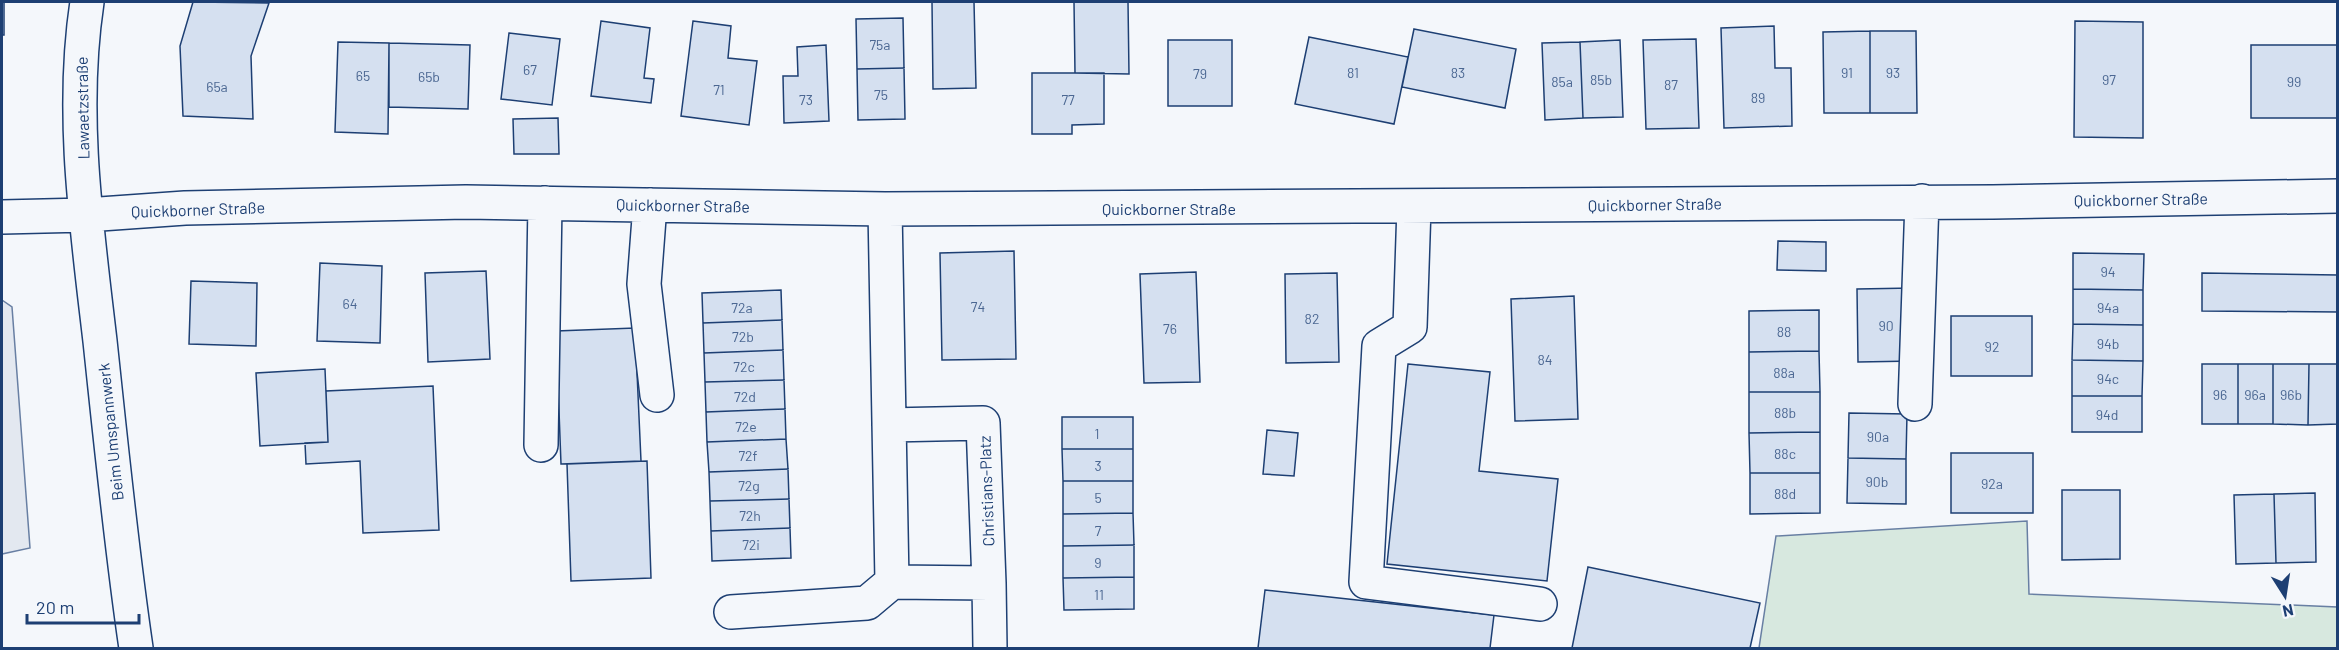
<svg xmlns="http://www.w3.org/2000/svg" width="2339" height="650" viewBox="0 0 2339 650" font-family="Barlow,sans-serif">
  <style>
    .green { fill: #d7e8df; stroke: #687fa3; stroke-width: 1.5 }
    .parking { fill: #e3e8f0; stroke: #687fa3; stroke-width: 1.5 }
    .building { fill: #d5e0f0; stroke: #1d3f73; stroke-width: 1.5 }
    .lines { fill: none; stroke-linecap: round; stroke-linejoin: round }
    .minor-casing { stroke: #1d3f73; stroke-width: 36 }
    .minor { stroke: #f4f7fb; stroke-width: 33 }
    .labels { text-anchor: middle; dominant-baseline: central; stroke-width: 4.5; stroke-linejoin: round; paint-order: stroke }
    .number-label { font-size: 14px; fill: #4b6792 }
    .street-label { font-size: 16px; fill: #1d3f73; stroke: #f4f7fb }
  </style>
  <rect width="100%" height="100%" fill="#f4f7fb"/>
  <path class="green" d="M2027,521l2,73 308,13v41h-578l17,-112z"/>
  <path class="parking" d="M2,300l10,7 18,241 -28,6z"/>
  <path class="building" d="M2,2h2v33h-2z
    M193,2l76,1 -18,53 2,63 -70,-3 -3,-70z
    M932,2h42l2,86 -43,1z
    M1074,2h54l1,72 -54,-1z
    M903,18l1,50 -47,1 -1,-50z
    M601,21l49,7 -6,50 10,1 -3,24 -60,-7z
    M693,21l38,5 -3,32 29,3 -8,64 -68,-9z
    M2075,21l68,1v116l-69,-1z
    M1774,26l1,42h16l1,58 -68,2 -3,-100z
    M1414,29l102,20 -11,59 -103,-21z
    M1870,31v82h-46l-1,-81z
    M1870,31h46l1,82h-47z
    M509,33l51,6 -8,66 -51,-6z
    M1309,37l99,20 -14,67 -99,-20z
    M1696,39l3,89 -53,1 -3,-89z
    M1168,40h64v66h-64z
    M1620,40l3,77 -40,1 -3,-76z
    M338,42l51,1 -1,91 -53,-2z
    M1580,42l3,76 -38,2 -3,-77z
    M389,43l81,2 -2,64 -79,-2z
    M826,45l3,76 -45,2 -1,-47h15l-1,-29z
    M2251,45h87v73h-87z
    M904,68l1,51 -47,1 -1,-51z
    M1032,73h72v51l-32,1v9h-40z
    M558,118l1,36h-45l-1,-35z
    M1778,241l48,1v29l-49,-1z
    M1014,251l2,108 -74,1 -2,-107z
    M2073,253l71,1 -1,36 -70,-1z
    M320,263l62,3 -2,77 -63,-2z
    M486,271l4,88 -62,3 -3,-89z
    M1196,272l4,110 -56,1 -4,-109z
    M1337,273l2,89 -53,1 -1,-89z
    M2202,273l136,2v37l-136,-1z
    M191,281l66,2 -1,63 -67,-2z
    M1913,288l1,73 -56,1 -1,-73z
    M2073,289l70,1v35l-70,-1z
    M781,290l1,30 -79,3 -1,-30z
    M1574,296l4,123 -63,2 -4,-122z
    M1819,310v41l-70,1v-41z
    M1951,316h81v60h-81z
    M782,320l1,30 -79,3 -1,-30z
    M2073,324l70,1v36l-71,-1z
    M635,328l6,133 -80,3 -5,-133z
    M783,350l1,30 -79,2 -1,-29z
    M1819,351l1,41h-71v-40z
    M2072,360l71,1 -1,35h-70z
    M1408,364l82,8 -11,99 79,8 -11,102 -160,-17z
    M2202,364h36v60h-36z
    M2238,364h35v60h-35z
    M2273,364h36l-1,61 -35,-1z
    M2309,364h29v60l-30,1z
    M325,369l3,73 -68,4 -4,-73z
    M784,380l1,29 -79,3 -1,-30z
    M433,386l6,144 -76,3 -3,-72 -54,3 -1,-21 23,-1 -2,-51z
    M1749,392h71v40l-71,1z
    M2072,396h70v36h-70z
    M785,409l1,30 -79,3 -1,-30z
    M1849,413l58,1 -1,45 -58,-1z
    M1062,417h71v32h-71z
    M1267,430l31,3 -4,43 -31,-2z
    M1820,432v41h-70l-1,-40z
    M786,439l2,30 -79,3 -2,-30z
    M1062,449h71v32h-70z
    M1951,453h82v60h-82z
    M1848,458l58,1v45l-59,-1z
    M647,461l4,117 -80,3 -4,-117z
    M788,469l1,30 -79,2 -1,-29z
    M1750,473h70v40l-70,1z
    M1063,481h70v32l-70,1z
    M2062,490h58v69l-58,1z
    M2315,493l1,69 -40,1 -2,-69z
    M2274,494l2,69 -40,1 -2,-69z
    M789,499l1,29 -79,3 -1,-30z
    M1133,513l1,32 -71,1v-32z
    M790,528l1,30 -79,3 -1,-30z
    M1134,545v32l-71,1v-32z
    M1588,567l172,36 -10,45h-178z
    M1134,577v32l-70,1 -1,-32z
    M1265,590l229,25 -4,33h-232z"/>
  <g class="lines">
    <g class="minor-casing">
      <path id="minor" d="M87,2c-17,112 0,227 13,339 11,103 21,205 36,307
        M650,205l-6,79 13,111
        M1414,207l-4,120 -31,19 -13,236 174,22
        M885,209l7,373 97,1 1,65
        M2,217l84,-2 99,-7 281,-6 419,7 1108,-7 345,-6
        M1915,404l7,-203
        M889,425l94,-2 6,160
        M541,445l4,-242
        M731,612l136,-9 25,-21"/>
    </g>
    <use href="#minor" class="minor"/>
  </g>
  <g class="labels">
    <g class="number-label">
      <text x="880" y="44">75a</text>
      <text x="530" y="69">67</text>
      <text x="1353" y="72">81</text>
      <text x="1458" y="72">83</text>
      <text x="1847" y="72">91</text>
      <text x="1893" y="72">93</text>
      <text x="1200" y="73">79</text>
      <text x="363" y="75">65</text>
      <text x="429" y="76">65b</text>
      <text x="1601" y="79">85b</text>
      <text x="2109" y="79">97</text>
      <text x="1562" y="81">85a</text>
      <text x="2294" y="81">99</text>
      <text x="1671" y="84">87</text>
      <text x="217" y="86">65a</text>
      <text x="719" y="89">71</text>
      <text x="881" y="94">75</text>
      <text x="1758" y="97">89</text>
      <text x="806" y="99">73</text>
      <text x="1068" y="99">77</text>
      <text x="2108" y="271">94</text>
      <text x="350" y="303">64</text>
      <text x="978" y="306">74</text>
      <text x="742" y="307">72a</text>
      <text x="2108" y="307">94a</text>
      <text x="1312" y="318">82</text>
      <text x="1886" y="325">90</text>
      <text x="1170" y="328">76</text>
      <text x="1784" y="331">88</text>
      <text x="743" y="336">72b</text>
      <text x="2108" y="343">94b</text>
      <text x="1992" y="346">92</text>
      <text x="1545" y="359">84</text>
      <text x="744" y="366">72c</text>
      <text x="1784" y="372">88a</text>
      <text x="2108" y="378">94c</text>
      <text x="2220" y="394">96</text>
      <text x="2255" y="394">96a</text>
      <text x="2291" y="394">96b</text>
      <text x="745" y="396">72d</text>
      <text x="1785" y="412">88b</text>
      <text x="2107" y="414">94d</text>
      <text x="746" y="426">72e</text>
      <text x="1097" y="433">1</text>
      <text x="1878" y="436">90a</text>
      <text x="1785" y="453">88c</text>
      <text x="748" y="455">72f</text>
      <text x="1098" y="465">3</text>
      <text x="1877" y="481">90b</text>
      <text x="1992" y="483">92a</text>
      <text x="749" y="485">72g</text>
      <text x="1785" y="493">88d</text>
      <text x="1098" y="497">5</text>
      <text x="750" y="515">72h</text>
      <text x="1098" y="530">7</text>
      <text x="751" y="544">72i</text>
      <text x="1098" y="562">9</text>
      <text x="1099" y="594">11</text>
    </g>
    <g class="street-label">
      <text transform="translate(82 108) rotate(-91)">Lawaetzstraße</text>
      <text transform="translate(2141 199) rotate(-1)">Quickborner Straße</text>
      <text transform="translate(1655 204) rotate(-1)">Quickborner Straße</text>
      <text transform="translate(683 205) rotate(1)">Quickborner Straße</text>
      <text x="1169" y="208">Quickborner Straße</text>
      <text transform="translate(198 209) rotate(-2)">Quickborner Straße</text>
      <text transform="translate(110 432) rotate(-96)">Beim Umspannwerk</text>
      <text transform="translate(986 491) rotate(-92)">Christians-Platz</text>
    </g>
  </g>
  <rect width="2339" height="650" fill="none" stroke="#1d3f73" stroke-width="6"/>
  <g transform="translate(2285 596) rotate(168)" stroke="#f4f7fb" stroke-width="4.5" paint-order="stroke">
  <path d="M0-4.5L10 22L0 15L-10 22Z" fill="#1d3f73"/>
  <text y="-9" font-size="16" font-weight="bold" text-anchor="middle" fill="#1d3f73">N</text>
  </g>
  <path d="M27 614v9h112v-9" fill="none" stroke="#1d3f73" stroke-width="3"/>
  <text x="36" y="614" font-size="18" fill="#1d3f73" stroke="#f4f7fb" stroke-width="4.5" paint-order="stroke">20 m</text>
</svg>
